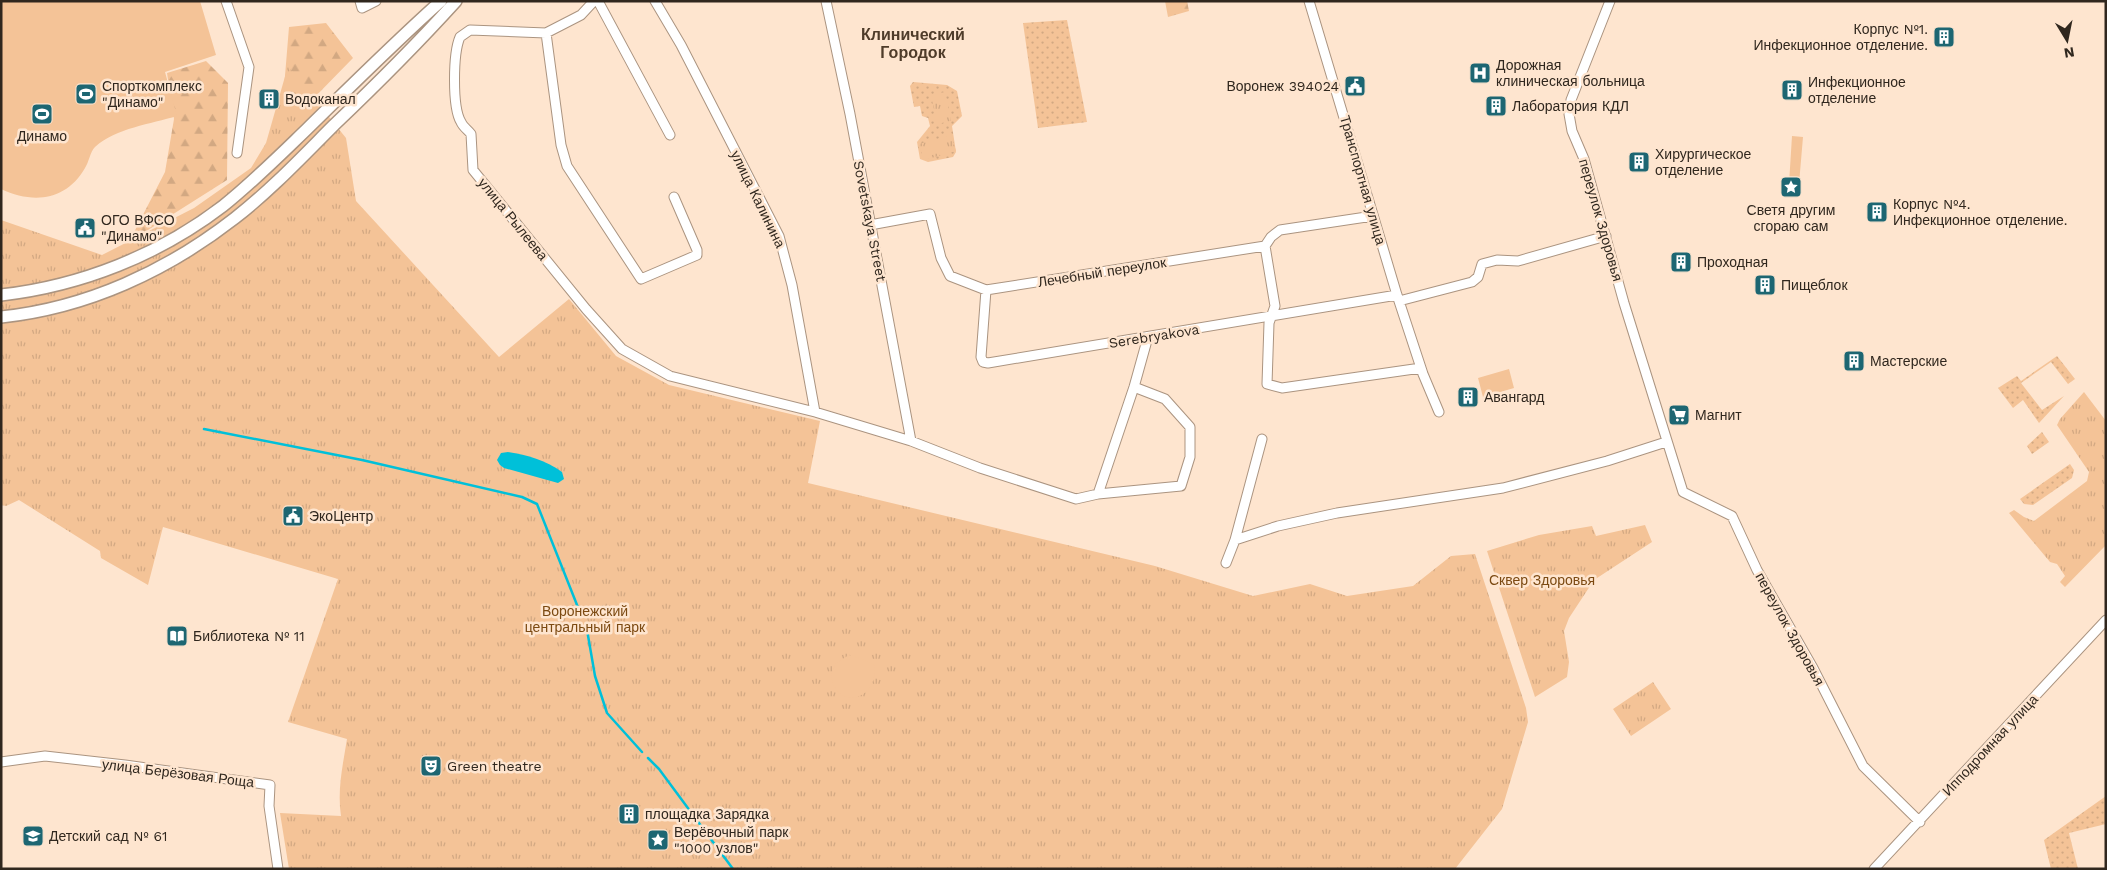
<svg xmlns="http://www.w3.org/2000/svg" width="2107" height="870" viewBox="0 0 2107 870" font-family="'Work Sans',sans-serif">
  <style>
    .grass { fill: url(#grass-dots) }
    .forest { fill: url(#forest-firs) }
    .park { fill: url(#park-tufts) }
    .garden { fill: #f4c397 }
    .water { fill: #00c0d9 }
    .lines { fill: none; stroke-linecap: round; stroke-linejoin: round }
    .stream { stroke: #00c0d9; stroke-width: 2.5 }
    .minor-casing { stroke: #ab9480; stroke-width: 11 }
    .major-casing { stroke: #ab9480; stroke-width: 14 }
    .minor { stroke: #fff; stroke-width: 9 }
    .major { stroke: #fff; stroke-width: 11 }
    .labels { text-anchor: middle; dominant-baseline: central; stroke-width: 5; stroke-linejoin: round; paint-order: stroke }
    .poi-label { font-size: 14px; fill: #30271e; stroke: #fee5cf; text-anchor: start }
    .street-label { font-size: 14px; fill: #30271e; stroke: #fee5cf }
    .park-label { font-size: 14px; fill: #7c4a12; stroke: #fee5cf }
    .quarter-label { font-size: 16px; font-weight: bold; fill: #4f3c2a; stroke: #fee5cf }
  </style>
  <defs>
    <pattern id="grass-dots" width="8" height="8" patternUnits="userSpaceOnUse" patternTransform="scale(1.25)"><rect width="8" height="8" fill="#f4c397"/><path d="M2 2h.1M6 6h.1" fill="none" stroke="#d2a882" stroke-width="1.8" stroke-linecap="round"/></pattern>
    <pattern id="forest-firs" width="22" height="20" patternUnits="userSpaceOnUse" patternTransform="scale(1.25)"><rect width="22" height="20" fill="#f4c397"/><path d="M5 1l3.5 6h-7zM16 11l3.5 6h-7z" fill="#d2a882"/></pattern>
    <pattern id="park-tufts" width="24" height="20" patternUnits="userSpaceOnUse" patternTransform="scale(1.25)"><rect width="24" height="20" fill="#f4c397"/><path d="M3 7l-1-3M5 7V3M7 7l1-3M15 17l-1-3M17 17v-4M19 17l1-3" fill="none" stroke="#d2a882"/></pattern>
  </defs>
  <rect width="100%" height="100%" fill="#fee5cf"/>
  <path class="grass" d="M1067,20l20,102 -49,6 -15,-105z
    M913,82l34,3 10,6 5,25 -10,10 4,26 -3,5 -25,5 -8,-3 -3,-17 13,-16 -2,-8 -6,-2 -2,-10 -6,1 -4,-21z
    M2057,356l18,23 -7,5 -17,-22 -30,21 21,27 22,-14 -25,27 -16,-23 -10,8 -15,-20 19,-12 4,5z
    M2042,432l7,10 -17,12 -5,-8z
    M2070,464l4,6 -2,8 -39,27 -9,-1 -4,-5z
    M2106,796v28l-37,9 9,36h-27l-7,-29z"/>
  <path class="forest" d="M1165,1h22l2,10 -21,6z
    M326,23l27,35 -84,86 15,-56 5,-61z
    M206,61l22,22 -1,97 -98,62 36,-70 9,-53 -7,-46z"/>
  <path class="park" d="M288,66l58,72 10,63 143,156 70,-58 47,57 53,29 151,36 -12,62 347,83 98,30 57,-12 37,12 66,-10 38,-30 24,-2 51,154 2,14 -26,87 -47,60h-1166l-9,-56 61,3c-4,-26 2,-52 6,-77l-59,-17 50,-143 -175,-52 -15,58 -47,-27 -1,-7 -81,-51 -13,6 -5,-1v-285l101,35 92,-47 57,-40 15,-25z
    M945,92l6,29 -14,3 -6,-29z
    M951,135l5,16 -32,9 -5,-16z
    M2084,392l22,29v124l-41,42 -5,-5 5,-6 -8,-12 -7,-2 -41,-49 5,-3 10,7 10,4 53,-40 2,-9 -32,-47 3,-6z
    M1645,525l7,17 -58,38 -25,38 -5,13 5,31 -2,15 -32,20 -48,-146 52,-16 53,-9 4,10z
    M1653,682l18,27 -40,27 -18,-27z"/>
  <path class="garden" d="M1,1h199l16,54 -51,17 12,44c-26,8 -61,12 -82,31 -5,5 -6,15 -10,21 -19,33 -52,36 -84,21z
    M1792,136l11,1 -4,47h-10z
    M1509,369l5,19 -31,9 -5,-19z
    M849,655l13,4 12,6c5,29 -27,45 -40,21 -2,-3 -2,-8 -3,-12l5,-11z"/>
  <path class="water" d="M508,452c20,3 37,8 54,20l2,7 -6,4 -54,-15 -4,-3 -3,-5 4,-7z"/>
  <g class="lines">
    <path class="stream" d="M204,429l158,31 160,37 15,7 44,111
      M586,624l9,52 12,37 35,39
      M648,758l11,11 74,100"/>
    <g class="minor-casing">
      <path id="minor" d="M226,1l23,66 -12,86
        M360,1l2,7 14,-7
        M598,1l72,134
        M655,1l26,44 98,191 13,49 23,127
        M826,1l24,113 61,327
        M1309,1l88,294 26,79 16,38
        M1610,1l-39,99 -2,14 3,17 12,28 40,144 59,189 49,24 25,54 56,98 50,98 57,56
        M546,33l-76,-3 -10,7c-7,16 -8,70 1,85 2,5 7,8 10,12l2,36 113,139 36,40 48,27 145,36 96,29 69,27 96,31 22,-5 36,-107 12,-43v-7
        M546,33l15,112 6,21 74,113 56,-24v-5l-23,-53
        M546,33l35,-18 13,-14
        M870,225l60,-11 11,44 9,18 36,14 279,-44 6,-9 9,-7 93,-14
        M1265,246l10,60 -6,17 -2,61 15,4 139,-20
        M986,290l-5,67 2,5 5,1 409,-68
        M1399,301l73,-19 6,-5 4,-13 15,-4 21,1 88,-25
        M1262,439l-27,101 43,-14 59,-13 166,-25 104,-27 59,-19
        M1098,494l83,-8 9,-29v-30l-25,-28 -31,-12
        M1226,563l9,-23
        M1,762l44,-6 80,9 145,20 -1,21 9,63
        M1874,869l232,-249"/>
    </g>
    <g class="major-casing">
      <path id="major" d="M1,295c80,-9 158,-40 222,-89 30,-24 57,-51 84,-77 44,-43 88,-87 134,-128
        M1,317c86,-9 166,-46 234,-99 36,-28 67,-61 99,-93 42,-40 83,-81 122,-124"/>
    </g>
    <use href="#minor" class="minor"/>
    <use href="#major" class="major"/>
  </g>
  <defs>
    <g id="building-square" transform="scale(1.125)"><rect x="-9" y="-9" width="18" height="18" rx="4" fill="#1d6672" stroke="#fee5cf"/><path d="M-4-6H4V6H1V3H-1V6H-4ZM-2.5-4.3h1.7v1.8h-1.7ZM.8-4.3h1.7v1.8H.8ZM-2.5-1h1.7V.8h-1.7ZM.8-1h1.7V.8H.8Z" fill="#fff"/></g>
    <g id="hospital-square" transform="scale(1.125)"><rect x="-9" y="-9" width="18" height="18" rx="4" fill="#1d6672" stroke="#fee5cf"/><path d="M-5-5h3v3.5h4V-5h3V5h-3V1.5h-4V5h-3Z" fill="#fff"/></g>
    <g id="civic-square" transform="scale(1.125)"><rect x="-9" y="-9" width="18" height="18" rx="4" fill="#1d6672" stroke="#fee5cf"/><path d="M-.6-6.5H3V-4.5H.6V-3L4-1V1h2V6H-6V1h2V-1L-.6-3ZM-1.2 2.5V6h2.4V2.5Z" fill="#fff"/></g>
    <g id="stadium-square" transform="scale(1.125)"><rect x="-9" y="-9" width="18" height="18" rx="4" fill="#1d6672" stroke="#fee5cf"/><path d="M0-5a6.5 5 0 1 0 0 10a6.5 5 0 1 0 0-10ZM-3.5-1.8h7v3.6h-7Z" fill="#fff"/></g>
    <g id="sight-square" transform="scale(1.125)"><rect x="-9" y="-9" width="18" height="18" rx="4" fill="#1d6672" stroke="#fee5cf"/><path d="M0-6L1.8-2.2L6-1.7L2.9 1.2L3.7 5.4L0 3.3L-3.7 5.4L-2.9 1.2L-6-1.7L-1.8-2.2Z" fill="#fff"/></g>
    <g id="supermarket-square" transform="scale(1.125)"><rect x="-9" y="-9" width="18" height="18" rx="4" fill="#1d6672" stroke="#fee5cf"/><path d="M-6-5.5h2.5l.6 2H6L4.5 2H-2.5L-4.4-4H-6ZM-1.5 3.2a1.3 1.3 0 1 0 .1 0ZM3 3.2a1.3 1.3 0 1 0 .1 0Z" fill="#fff"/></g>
    <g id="library-square" transform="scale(1.125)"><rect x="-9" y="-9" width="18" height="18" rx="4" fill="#1d6672" stroke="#fee5cf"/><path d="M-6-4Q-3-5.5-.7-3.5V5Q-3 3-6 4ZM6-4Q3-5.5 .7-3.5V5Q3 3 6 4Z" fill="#fff"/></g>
    <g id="theatre-square" transform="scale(1.125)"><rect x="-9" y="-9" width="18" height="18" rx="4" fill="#1d6672" stroke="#fee5cf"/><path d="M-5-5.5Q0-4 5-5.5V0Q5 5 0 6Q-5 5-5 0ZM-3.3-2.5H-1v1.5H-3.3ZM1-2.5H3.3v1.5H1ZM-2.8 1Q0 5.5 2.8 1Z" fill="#fff"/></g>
    <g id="school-square" transform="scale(1.125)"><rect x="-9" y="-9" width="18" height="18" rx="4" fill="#1d6672" stroke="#fee5cf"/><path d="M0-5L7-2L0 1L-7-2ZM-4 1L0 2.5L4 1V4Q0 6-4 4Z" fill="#fff"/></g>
  </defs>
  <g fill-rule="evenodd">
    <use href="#building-square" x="1944" y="37"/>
    <use href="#hospital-square" x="1480" y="73"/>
    <use href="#civic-square" x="1355" y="86"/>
    <use href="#building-square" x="1792" y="90"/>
    <use href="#stadium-square" x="86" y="94"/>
    <use href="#building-square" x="269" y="99"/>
    <use href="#building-square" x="1496" y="106"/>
    <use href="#stadium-square" x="42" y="114"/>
    <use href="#building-square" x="1639" y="162"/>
    <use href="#sight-square" x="1791" y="187"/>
    <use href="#building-square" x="1877" y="212"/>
    <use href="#civic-square" x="85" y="228"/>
    <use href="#building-square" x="1681" y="262"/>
    <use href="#building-square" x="1765" y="285"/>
    <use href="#building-square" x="1854" y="361"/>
    <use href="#building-square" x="1468" y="397"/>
    <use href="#supermarket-square" x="1679" y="415"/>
    <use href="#civic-square" x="293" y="516"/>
    <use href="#library-square" x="177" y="636"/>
    <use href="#theatre-square" x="431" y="766"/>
    <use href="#building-square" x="629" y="814"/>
    <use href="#school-square" x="33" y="836"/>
    <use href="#sight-square" x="658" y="840"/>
  </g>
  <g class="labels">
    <g class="poi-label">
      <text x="1928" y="29" text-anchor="end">Корпус №1.<tspan x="1928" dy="16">Инфекционное отделение.</tspan></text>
      <text x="1496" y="65">Дорожная<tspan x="1496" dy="16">клиническая больница</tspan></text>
      <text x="1808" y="82">Инфекционное<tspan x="1808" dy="16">отделение</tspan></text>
      <text x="102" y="86">Спорткомплекс<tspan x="102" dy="16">"Динамо"</tspan></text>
      <text x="1339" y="86" text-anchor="end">Воронеж 394024</text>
      <text x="285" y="99">Водоканал</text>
      <text x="1512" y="106">Лаборатория КДЛ</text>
      <text x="42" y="136" text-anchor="middle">Динамо</text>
      <text x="1655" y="154">Хирургическое<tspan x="1655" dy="16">отделение</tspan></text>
      <text x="1893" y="204">Корпус №4.<tspan x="1893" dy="16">Инфекционное отделение.</tspan></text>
      <text x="1791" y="210" text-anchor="middle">Светя другим<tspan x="1791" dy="16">сгораю сам</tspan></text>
      <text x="101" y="220">ОГО ВФСО<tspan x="101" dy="16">"Динамо"</tspan></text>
      <text x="1697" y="262">Проходная</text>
      <text x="1781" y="285">Пищеблок</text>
      <text x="1870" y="361">Мастерские</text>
      <text x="1484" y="397">Авангард</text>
      <text x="1695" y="415">Магнит</text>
      <text x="309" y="516">ЭкоЦентр</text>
      <text x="193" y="636">Библиотека № 11</text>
      <text x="447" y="766">Green theatre</text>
      <text x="645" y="814">площадка Зарядка</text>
      <text x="674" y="832">Верёвочный парк<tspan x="674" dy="16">"1000 узлов"</tspan></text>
      <text x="49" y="836">Детский сад № 61</text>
    </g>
    <g class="street-label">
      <text transform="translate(1363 180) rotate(74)">Транспортная улица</text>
      <text transform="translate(758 199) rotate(64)">улица Калинина</text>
      <text transform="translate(513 219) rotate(51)">улица Рылеева</text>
      <text transform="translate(1601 220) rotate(74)">переулок Здоровья</text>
      <text transform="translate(870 221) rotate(79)">Sovetskaya Street</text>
      <text transform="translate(1102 272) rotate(-9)">Лечебный переулок</text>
      <text transform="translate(1154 336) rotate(-9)">Serebryakova</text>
      <text transform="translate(1790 629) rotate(61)">переулок Здоровья</text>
      <text transform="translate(1990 745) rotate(-47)">Ипподромная улица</text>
      <text transform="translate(178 773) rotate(7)">улица Берёзовая Роща</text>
    </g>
    <g class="park-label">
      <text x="1542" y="580">Сквер Здоровья</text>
      <text x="585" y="611">Воронежский<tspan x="585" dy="16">центральный парк</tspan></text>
    </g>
    <g class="quarter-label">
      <text x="913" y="34">Клинический<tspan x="913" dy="18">Городок</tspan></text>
    </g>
  </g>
  <rect width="2107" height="870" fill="none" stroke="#30271e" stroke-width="5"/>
  <g transform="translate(2067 40) rotate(170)" stroke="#fee5cf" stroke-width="4" paint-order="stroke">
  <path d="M0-4L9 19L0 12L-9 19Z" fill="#30271e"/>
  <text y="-8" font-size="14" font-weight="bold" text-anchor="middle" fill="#30271e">N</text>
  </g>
</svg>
